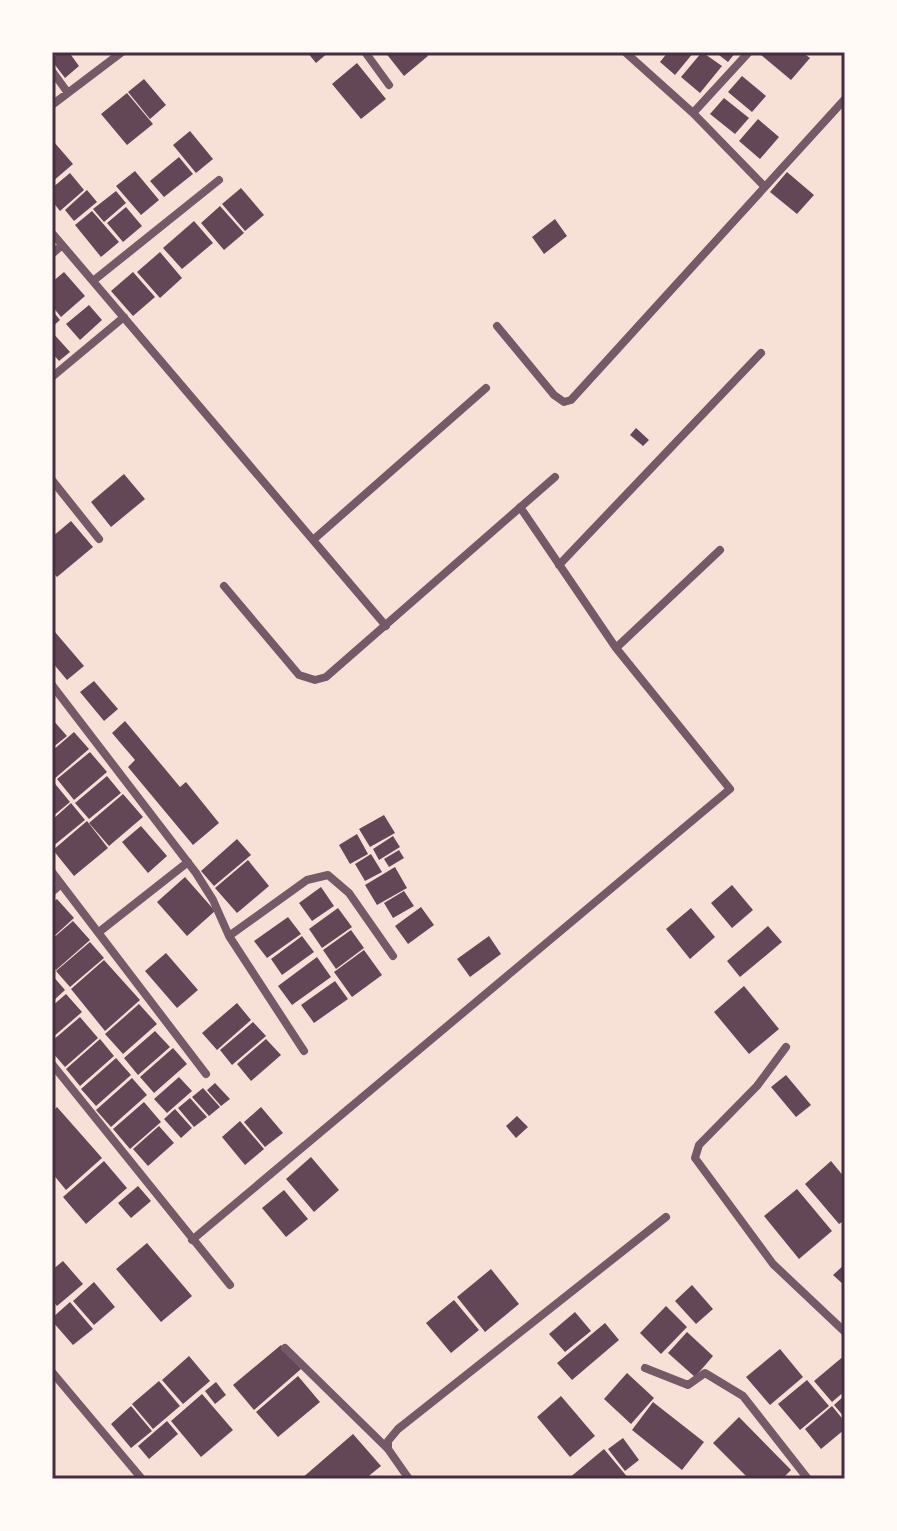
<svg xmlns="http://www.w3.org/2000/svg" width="897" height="1531" viewBox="0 0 897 1531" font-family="Roboto,sans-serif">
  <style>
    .building { fill: #644757 }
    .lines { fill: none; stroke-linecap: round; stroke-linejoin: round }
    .minor { stroke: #755966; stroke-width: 8 }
    .neatline { fill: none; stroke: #4a2c40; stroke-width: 3 }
  </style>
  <rect width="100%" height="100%" fill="#f7e1d7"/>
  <path class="building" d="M53,52h22l-4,3 8,11 -14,12 -13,-17 4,-6z
    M307,52h22l-13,11z
    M385,52h40l3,4 -24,20z
    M668,52h26l-19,23 -15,-13z
    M702,52l20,14 -22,27 -19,-16z
    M715,52h21l-8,10z
    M764,52h38l8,6 -19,22 -30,-25z
    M357,63l29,36 -25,20 -29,-35z
    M742,76l24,20 -14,16 -24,-20z
    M144,79l22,26 -16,14 -22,-27z
    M127,93l26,31 -26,21 -26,-31z
    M724,98l25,20 -14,16 -25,-20z
    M758,119l21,18 -19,22 -21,-18z
    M190,131l23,28 -17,14 -23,-28z
    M54,142l19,22 -21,18v-38z
    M179,157l14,17 -29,23 -14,-16z
    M135,171l24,29 -18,15 -25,-29z
    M787,172l27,23 -17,19 -27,-22z
    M70,173l14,17 -24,21 -8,-10v-13z
    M241,188l23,27 -19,16 -23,-27z
    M87,190l10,12 -23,19 -9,-11z
    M116,191l10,12 -22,19 -11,-13z
    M220,206l24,27 -20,17 -23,-27z
    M126,207l16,19 -19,16 -16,-19z
    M92,211l27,31 -18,15 -26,-32z
    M555,219l12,17 -23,18 -12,-17z
    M194,221l19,22 -31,26 -19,-21z
    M160,252l22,26 -22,20 -23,-26z
    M64,272l21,24 -24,21 -9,-11v-24z
    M133,272l22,25 -22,19 -22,-25z
    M89,305l13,15 -22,20 -14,-16z
    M52,310l8,10 -8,7z
    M52,332l18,20 -11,9 -7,-8z
    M636,428l13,12 -6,6 -13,-11z
    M124,474l21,25 -34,28 -20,-25z
    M71,521l22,26 -36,30 -5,-6v-34z
    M55,632l29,34 -17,14 -15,-18v-27z
    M94,681l24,28 -14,12 -24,-29z
    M52,719l15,17 -15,12z
    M125,721l55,66 6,-5 33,41 -26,22 -65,-78 7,-7 -23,-27z
    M74,732l15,17 -36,31 -1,-29z
    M90,752l17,20 -33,28 -17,-21z
    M107,776l14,17 -32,26 -14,-16z
    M52,780l18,22 -18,15z
    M123,794l20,23 -34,29 -20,-23z
    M71,803l14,17 -33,27v-27z
    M384,815l11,18 -25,14 -11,-18z
    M87,821l21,27 -34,28 -21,-26z
    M141,826l26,30 -19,17 -26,-31z
    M357,834l11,20 -18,10 -11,-19z
    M393,836l7,11 -21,13 -6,-11z
    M237,839l14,16 -37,31 -13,-15z
    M399,850l5,8 -15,9 -5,-8z
    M371,854l11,18 -17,9 -10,-17z
    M248,860l21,26 -32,27 -22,-25z
    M395,867l12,21 -30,17 -12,-20z
    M185,877l30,34 -28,25 -30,-34z
    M732,885l21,25 -21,18 -21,-25z
    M321,887l13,19 -22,15 -13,-18z
    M404,891l10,15 -21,12 -9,-15z
    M57,899l17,19 -22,20v-35z
    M421,907l13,18 -26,19 -13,-18z
    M338,908l14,19 -30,21 -13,-19z
    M691,908l24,29 -25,22 -24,-30z
    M288,917l13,17 -34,24 -13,-17z
    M73,921l17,19 -34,30 -4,-5v-26z
    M768,926l14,16 -42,35 -13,-16z
    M351,930l13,18 -28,21 -13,-19z
    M302,936l12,16 -32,23 -11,-16z
    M489,936l12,18 -31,23 -13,-18z
    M90,942l14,16 -34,29 -14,-16z
    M364,950l18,25 -30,22 -18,-25z
    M166,953l32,37 -21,18 -32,-37z
    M317,957l14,20 -39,28 -14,-19z
    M104,960l36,40 -35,31 -34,-42z
    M52,975l13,15 -13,12z
    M335,981l13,18 -34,24 -13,-18z
    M744,986l35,43 -30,25 -35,-42z
    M66,994l16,18 -30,26v-32z
    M237,1003l14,17 -34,30 -15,-17z
    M139,1004l18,20 -34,30 -18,-20z
    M80,1017l18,21 -33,29 -13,-15v-11z
    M253,1022l13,14 -34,29 -12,-15z
    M155,1031l15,16 -32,28 -14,-17z
    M100,1039l14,17 -34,30 -14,-17z
    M266,1039l15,16 -30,26 -14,-17z
    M173,1048l14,16 -33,29 -14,-16z
    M116,1058l15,17 -35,31 -15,-17z
    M786,1075l25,30 -15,12 -25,-30z
    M179,1077l13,14 -25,22 -13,-14z
    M132,1078l15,17 -36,32 -15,-17z
    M215,1083l15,16 -9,7 -14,-16z
    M203,1088l17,19 -11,9 -17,-19z
    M190,1098l17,19 -13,10 -16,-19z
    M144,1102l17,20 -31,27 -17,-20z
    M57,1107l45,51 -36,32 -14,-17v-61z
    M261,1107l22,26 -18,14 -21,-25z
    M175,1109l17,19 -11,10 -17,-19z
    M517,1116l11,11 -12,11 -10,-12z
    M240,1121l24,28 -19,16 -23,-28z
    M159,1126l15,17 -26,23 -15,-17z
    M311,1157l28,33 -25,22 -28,-33z
    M104,1161l23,27 -41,36 -23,-27z
    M831,1161l14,17v42l-6,4 -34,-40z
    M138,1186l13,15 -20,17 -13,-15z
    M797,1189l35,42 -33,28 -35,-43z
    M284,1190l24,29 -22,18 -24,-29z
    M147,1243l45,53 -31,26 -45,-53z
    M63,1261l20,23 -26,22 -5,-6v-30z
    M845,1264v22l-12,-11z
    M491,1269l28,35 -34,28 -28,-35z
    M94,1282l21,25 -21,18 -21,-24z
    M692,1285l21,24 -17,15 -21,-23z
    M454,1300l25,30 -28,23 -25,-30z
    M70,1302l23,27 -20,16 -21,-24v-3z
    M666,1306l21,21 -26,27 -21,-21z
    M575,1312l16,19 -26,21 -16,-18z
    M605,1323l14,17 -47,40 -15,-17z
    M687,1332l26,24 -18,21 -27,-24z
    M281,1345l20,24 -47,41 -21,-25z
    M780,1349l23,28 -33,28 -24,-28z
    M845,1355v36l-13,11 -18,-21z
    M189,1356l21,25 -27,23 -21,-24z
    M627,1373l27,25 -23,26 -27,-25z
    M298,1376l22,26 -42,35 -22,-25z
    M807,1380l22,26 -29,24 -22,-26z
    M159,1381l21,25 -27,23 -21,-25z
    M216,1382l10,13 -11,9 -10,-13z
    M202,1394l31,36 -32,27 -30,-36z
    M845,1395v23l-11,-13z
    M561,1396l34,40 -25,21 -33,-40z
    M653,1402l51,40 -22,28 -50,-40z
    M131,1406l21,25 -21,17 -20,-24z
    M832,1406l13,16v7l-24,20 -16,-20z
    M739,1417l52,53 -9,9h-33l-36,-36z
    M167,1421l11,13 -29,25 -11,-13z
    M353,1434l28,32 -16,13h-64z
    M623,1438l16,22 -14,11 -17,-22z
    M604,1449l25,30h-61z"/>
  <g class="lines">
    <path class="minor" d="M365,52l24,33
      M625,52l68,61 72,74
      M52,71l16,22
      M52,105l70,-53
      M693,113l56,-61
      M52,233l334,393
      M52,254l10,-9
      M93,281l126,-101
      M497,326l57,69 10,7 7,-2 274,-301
      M52,377l72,-60
      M52,480l47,59
      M313,540l173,-152
      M559,565l202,-212
      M224,586l75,89 16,5 11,-3 229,-200
      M616,648l104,-98
      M52,685l144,188 17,27 16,36 75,115
      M52,872l154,202
      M52,892l9,-8
      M99,932l89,-70
      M229,936l78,-56 21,-5 21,18 44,63
      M786,1047l-29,39 -58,59 -4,13 78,106 72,68
      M52,1064l178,221
      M192,1240l538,-451 -114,-141 -96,-141
      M285,1348l103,101 21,30
      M645,1368l43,17 17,-12 38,23 65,83
      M52,1372l90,107
      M388,1449v-8l10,-12 268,-212"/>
  </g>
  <rect width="897" height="1531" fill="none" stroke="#fffaf5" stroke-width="108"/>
  <rect x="54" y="54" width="789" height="1423" class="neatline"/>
</svg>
